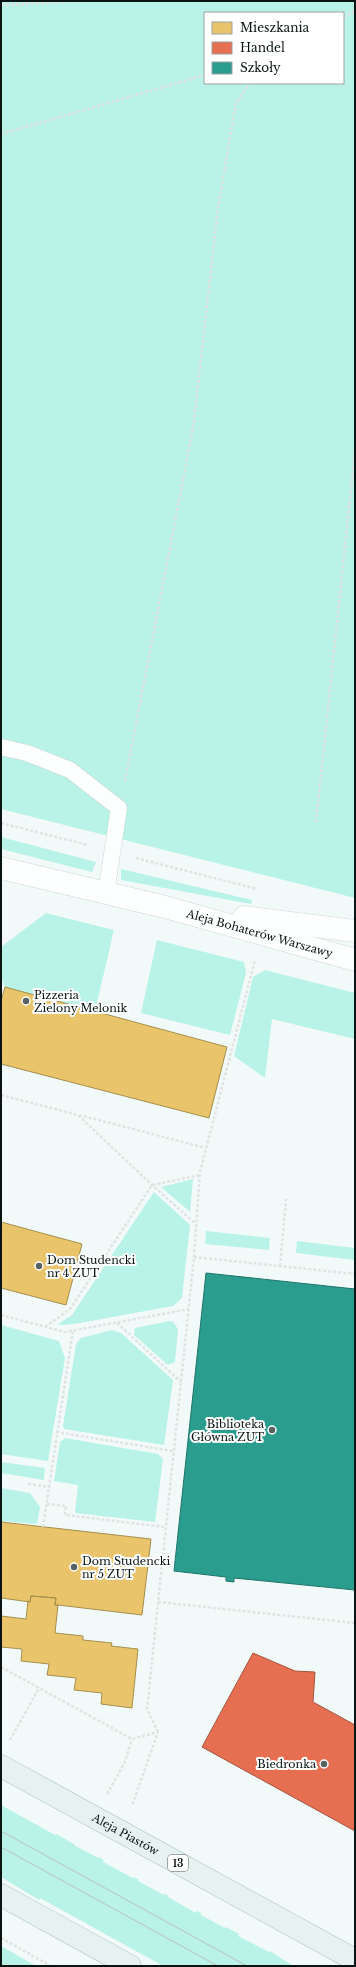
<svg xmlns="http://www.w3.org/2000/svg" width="356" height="1967" viewBox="0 0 356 1967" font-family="'Libre Baskerville',serif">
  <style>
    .green { fill: #b9f2e7; fill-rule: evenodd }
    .homes { fill: #e9c46a; stroke: #a58f4f }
    .shops { fill: #e76f51; stroke: #a4543e }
    .schools { fill: #2a9d8f; stroke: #207469 }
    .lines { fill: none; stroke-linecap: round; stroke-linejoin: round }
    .service-casing { stroke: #ccd7d5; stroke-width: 17 }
    .tertiary-casing { stroke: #ccd7d5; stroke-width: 23 }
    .primary-casing { stroke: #a3bab6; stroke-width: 23 }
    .path { stroke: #e0e3e2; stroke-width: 2.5; stroke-dasharray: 3 2; stroke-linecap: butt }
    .service { stroke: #fdfefe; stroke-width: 16 }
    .tertiary { stroke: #fdfefe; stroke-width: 22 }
    .primary { stroke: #e6f2f0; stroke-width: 22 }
    .tram { stroke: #bdbfbf; stroke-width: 1 }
    .poi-dot { fill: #596462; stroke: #fff; stroke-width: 1.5 }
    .labels { text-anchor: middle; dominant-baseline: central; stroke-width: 4; stroke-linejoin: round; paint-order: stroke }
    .shield { fill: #fff; stroke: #515a58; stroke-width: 1 }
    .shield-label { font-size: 10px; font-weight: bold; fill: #071411 }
    .street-label { font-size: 11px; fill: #071411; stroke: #fff }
    .poi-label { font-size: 11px; fill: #071411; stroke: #fff; text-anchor: start }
  </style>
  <rect width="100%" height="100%" fill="#f2faf9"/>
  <path class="green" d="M1,1h354v897l-354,-89zM205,13h138v70h-138z
    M1,837l95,25 -4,10 -91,-23z
    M121,869l131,31 -1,4 -130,-24z
    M46,913l68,17 -19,81 -90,-24 -4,-9v-31z
    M157,940l87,22 2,11 -16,62 -89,-22z
    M265,970l90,23v46l-83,-20 -7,59 -31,-22 19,-79z
    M193,1179l-3,33 -29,-25z
    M154,1192l36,33 -8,73 -9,8 -99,18 -12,1 -4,-1 14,-9z
    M206,1231l64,7 -1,12 -64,-6z
    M297,1241l58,7v12l-59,-7z
    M169,1321l4,1 5,7 -3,33 -7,3 -34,-30 1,-7z
    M1,1325l58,16 6,17 -17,103 -47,-7z
    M112,1330l9,3 52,47 -9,65 -100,-16 -1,-3 13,-82 5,-6z
    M65,1438l93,16 5,5 -8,63 -80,-9 3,-28 -24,-4 6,-39z
    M1,1462l44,6 -1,12 -43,-7z
    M1,1488l29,5 10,14 -3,17 -36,-3z
    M1,1805l54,30 1,-1 18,10v1l24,13 1,-1 5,3 -1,2 30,16 1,-1 4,2v2l26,14 1,-1 4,2 -1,1 28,16 1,-2 4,2v2l24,13 1,-1 13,7 -1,2 31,16 1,-1 23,15h-130l-123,-68 -1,2 -38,-23z
    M1,1946l35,20h-35z"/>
  <path class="homes" d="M5,987l222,60 -18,71 -208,-54v-63z
    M1,1222l81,22 -16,61 -65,-17z
    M1,1522l150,17 -9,76 -84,-10h-3l1,-7 -25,-2 -1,6 -29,-4z
    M31,1596l25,2 -1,7h3l-3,28 28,3v4l29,3 -1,3 27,3 -6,59 -31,-4 1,-11 -28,-3 2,-12 -29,-3 2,-11 -28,-3 1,-12 -21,-2v-31l25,3 2,-18 2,1z"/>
  <path class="shops" d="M253,1653l42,18 20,1 -2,30 42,23v106l-153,-84z"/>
  <path class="schools" d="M206,1273l149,16v301l-121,-12v4l-8,-1v-4l-52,-6z"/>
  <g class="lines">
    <g class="service-casing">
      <path id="service" d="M1,747l26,6 43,17 49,38 -13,85"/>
    </g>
    <g class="tertiary-casing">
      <g id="tertiary">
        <path id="s1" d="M1,868l164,39 190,53"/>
        <path d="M244,917l111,14"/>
      </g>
    </g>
    <g class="primary-casing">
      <g id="primary">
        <path id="s2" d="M1,1766l354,194"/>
        <path d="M1,1895l129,71"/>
      </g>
    </g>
    <path class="path" d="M1,5l83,-4
      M343,17l12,-6
      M1,134l204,-59
      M125,781l68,-353 25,-220 18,-105 14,-20
      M316,822l39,-371
      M1,823l87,22
      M136,858l121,31
      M1,1095l77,20 74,70 44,39
      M79,1115l127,33
      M194,1257l6,-85 55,-212
      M280,1266l6,-67
      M1,1315l64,17 124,-23
      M117,1323l64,59
      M45,1327l25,-18 82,-124 48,-10
      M56,1432l117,19
      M28,1484l21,3
      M47,1504l19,2 -1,9 100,12
      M43,1527l30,-197
      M158,1602l197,21
      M1,1667l131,72 26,-7 -26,74
      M158,1732l-11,-23 47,-452 161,17
      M10,1740l29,-52
      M107,1794l18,-32 7,-23
      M1,1938l50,28"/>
    <use href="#service" class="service"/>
    <use href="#tertiary" class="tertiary"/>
    <use href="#primary" class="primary"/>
    <path class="tram" d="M1,1831l246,135
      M1,1847l217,119"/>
  </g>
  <g class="poi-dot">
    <circle cx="26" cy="1001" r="4"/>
    <circle cx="39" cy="1266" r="4"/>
    <circle cx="272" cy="1430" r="4"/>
    <circle cx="74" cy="1567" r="4"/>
    <circle cx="324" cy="1764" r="4"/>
  </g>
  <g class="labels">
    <rect class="shield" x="168" y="1855" width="20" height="16" rx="3"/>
    <g class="shield-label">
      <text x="178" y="1863">13</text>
    </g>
    <g class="street-label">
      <text stroke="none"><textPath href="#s1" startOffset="267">Aleja Bohaterów Warszawy</textPath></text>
      <text stroke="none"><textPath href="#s2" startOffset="142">Aleja Piastów</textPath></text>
    </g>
    <g class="poi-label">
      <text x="34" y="995">Pizzeria<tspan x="34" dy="13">Zielony Melonik</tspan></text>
      <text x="47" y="1260">Dom Studencki<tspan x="47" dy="13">nr 4 ZUT</tspan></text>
      <text x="264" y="1424" text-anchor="end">Biblioteka<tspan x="264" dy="13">Główna ZUT</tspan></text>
      <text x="82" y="1561">Dom Studencki<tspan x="82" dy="13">nr 5 ZUT</tspan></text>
      <text x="316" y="1764" text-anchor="end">Biedronka</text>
    </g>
  </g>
  <rect width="356" height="1967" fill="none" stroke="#071411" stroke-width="4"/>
  <rect x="204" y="12" width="140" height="72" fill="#ffffff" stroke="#9ca1a0"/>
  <rect x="212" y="22" width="20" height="12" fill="#e9c46a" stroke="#9ca1a0"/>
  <text x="240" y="32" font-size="12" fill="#071411">Mieszkania</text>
  <rect x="212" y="42" width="20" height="12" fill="#e76f51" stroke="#9ca1a0"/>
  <text x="240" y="52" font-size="12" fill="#071411">Handel</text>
  <rect x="212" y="62" width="20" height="12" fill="#2a9d8f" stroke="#9ca1a0"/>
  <text x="240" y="72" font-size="12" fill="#071411">Szkoły</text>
</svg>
